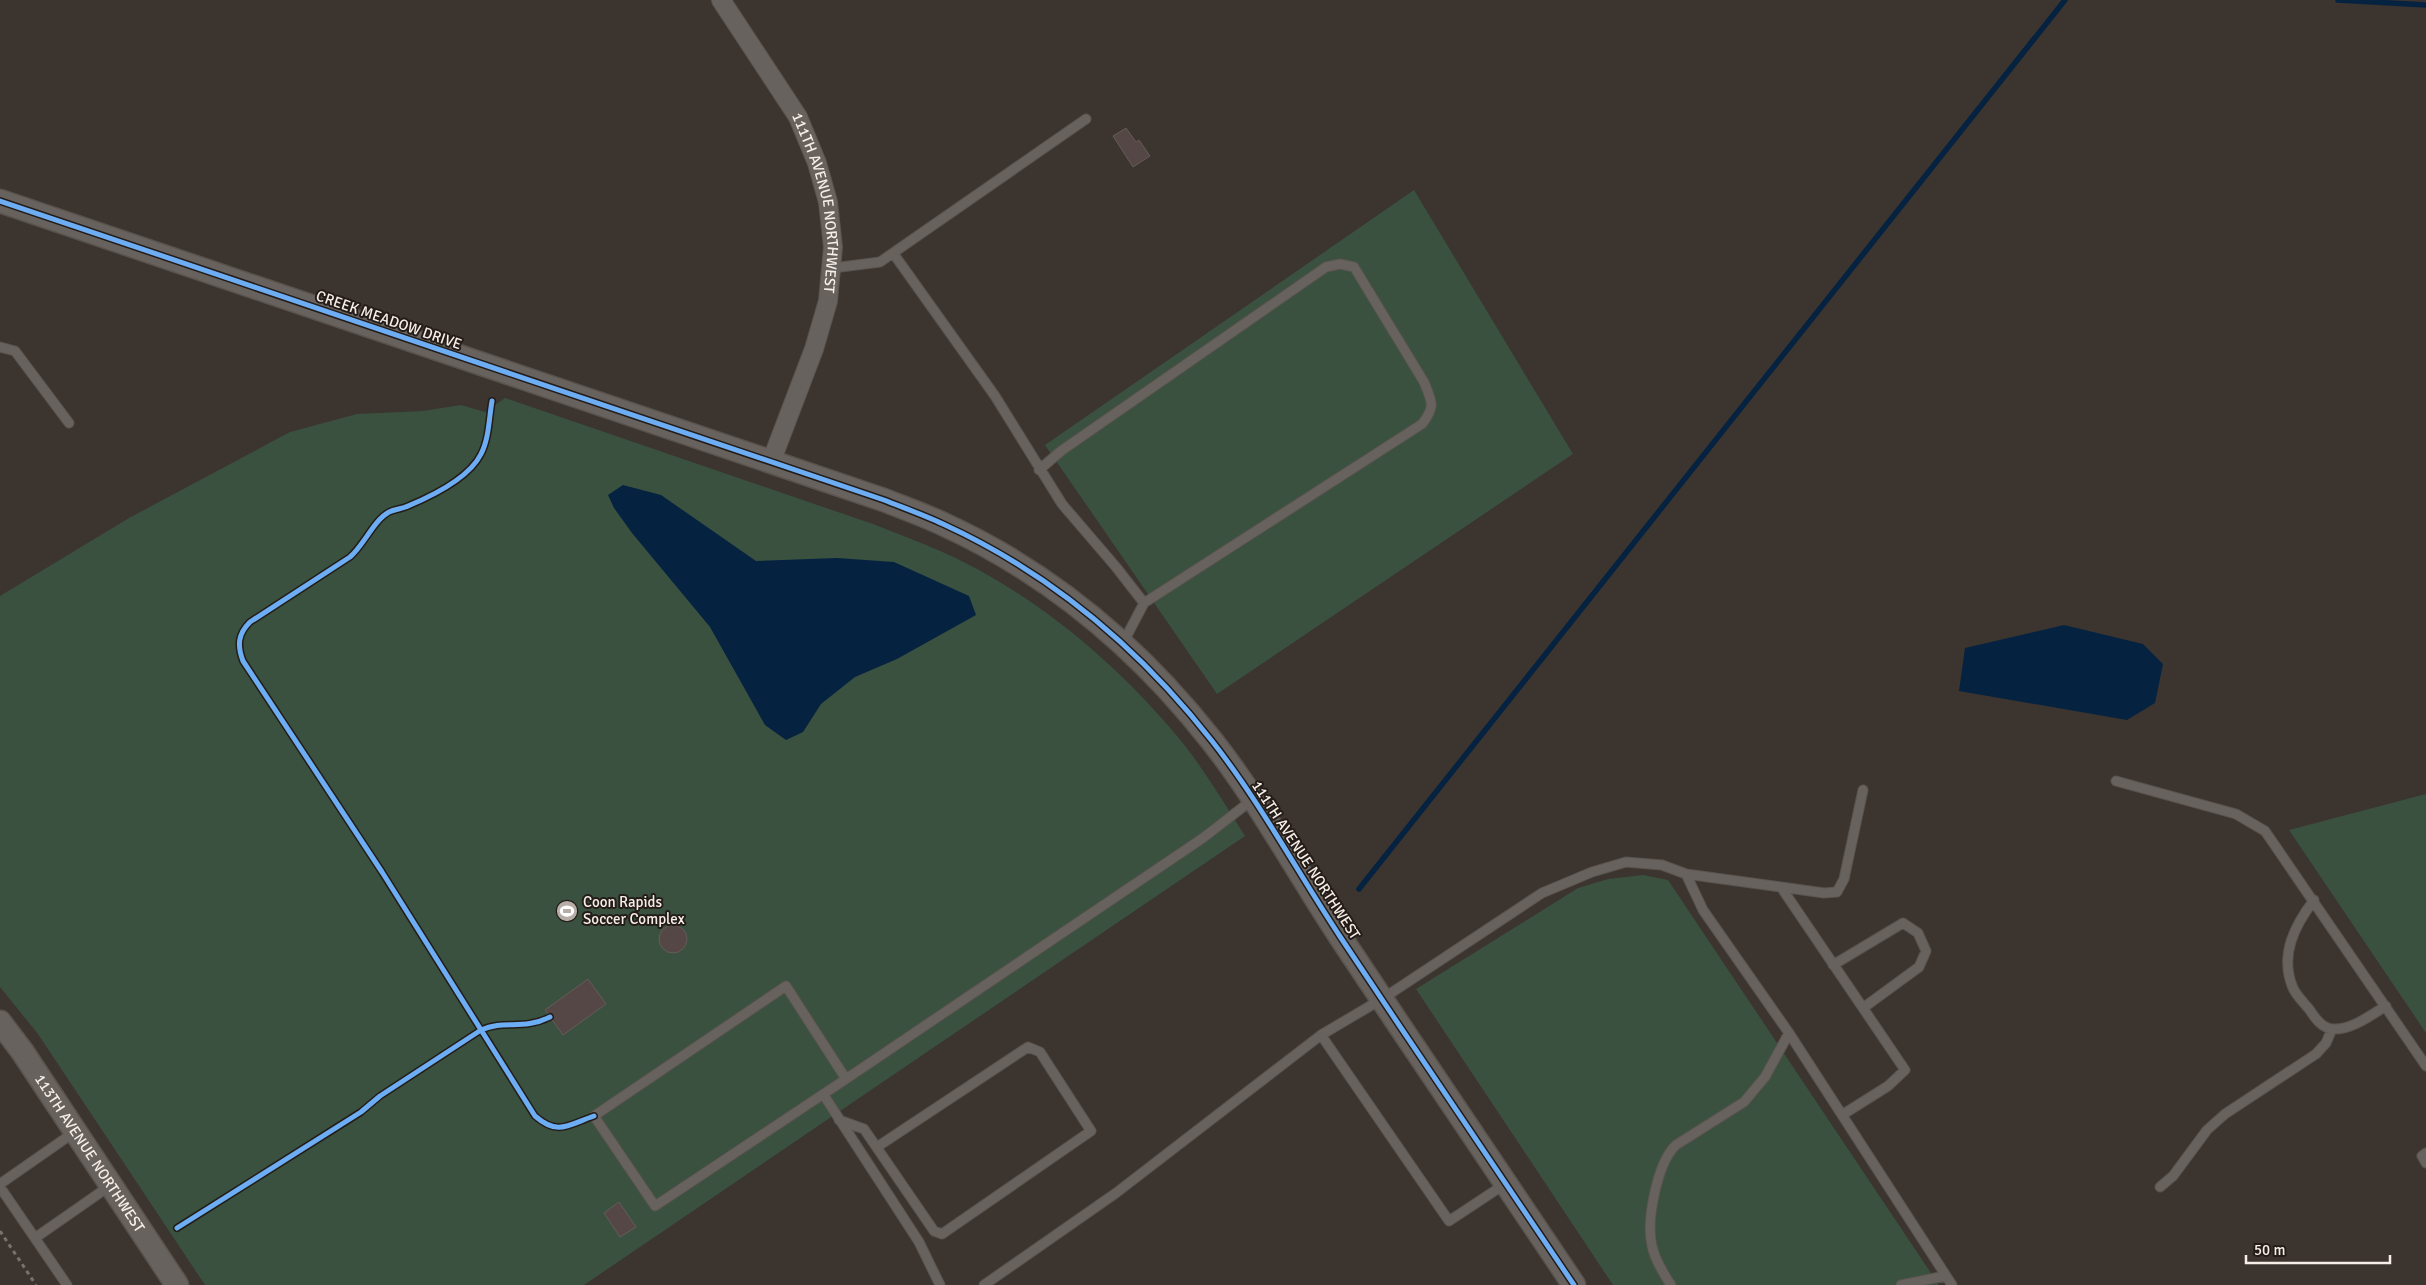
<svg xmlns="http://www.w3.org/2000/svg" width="2426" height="1285" viewBox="0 0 2426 1285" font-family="Signika,sans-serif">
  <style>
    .green { fill: #3a513f }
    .water { fill: #052341 }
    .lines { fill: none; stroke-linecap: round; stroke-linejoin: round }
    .stream { stroke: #052341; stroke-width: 5.5 }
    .building { fill: #554745; stroke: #645c5a }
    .service-casing { stroke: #59534e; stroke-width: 11 }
    .minor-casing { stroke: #59534e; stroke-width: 20 }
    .tertiary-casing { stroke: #59534e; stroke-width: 25 }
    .path { stroke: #78726e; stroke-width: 3; stroke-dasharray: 4 4; stroke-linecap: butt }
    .service { stroke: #68625e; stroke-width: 9 }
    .minor { stroke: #68625e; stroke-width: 18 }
    .tertiary { stroke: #68625e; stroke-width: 22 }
    .cycleway-casing { stroke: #231c18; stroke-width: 8 }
    .cycleway { stroke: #6dadf4; stroke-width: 5 }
    .labels { text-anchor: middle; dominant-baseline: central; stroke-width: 4; stroke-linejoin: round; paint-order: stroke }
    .street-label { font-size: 15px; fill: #f7eee7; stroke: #231c18 }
    .poi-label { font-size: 15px; fill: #f7eee7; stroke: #231c18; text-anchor: start }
  </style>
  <rect width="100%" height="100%" fill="#3c342f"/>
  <path class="green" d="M1414,190l159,264 -356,240 -172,-249z
    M505,398l368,126c36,14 71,27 104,45 74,40 141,98 195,161 28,32 50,70 73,106l-661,449h-379l-167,-251 -38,-47v-391l129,-78 161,-86 67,-18 66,-3 38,-6 24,7z
    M2426,794v239l-137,-203z
    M1643,875l25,5 271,405h-326l-197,-296 162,-101 30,-9z"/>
  <path class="water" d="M623,485l38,10 95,66 81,-3 57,4 75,34 7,19 -79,44 -42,18 -34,27 -18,28 -17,8 -21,-15 -55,-98 -78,-94 -18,-25 -6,-13z
    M2064,625l79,19 20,20 -8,39 -28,17 -168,-29 6,-43z"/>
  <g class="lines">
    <path class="stream" d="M2338,0l88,5
      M1359,889l706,-889"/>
  </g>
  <path class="building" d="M1126,128l10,14 3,-2 11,16 -17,11 -20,-31z
    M659 939a14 14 0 1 1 28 0a14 14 0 1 1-28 0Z
    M588,979l18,25 -43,31 -18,-25z
    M619,1202l17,25 -16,10 -16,-24z"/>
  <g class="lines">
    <g class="service-casing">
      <path id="service" d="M893,253l102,143 67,108 54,63 28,36 -21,40
        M833,268l47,-6 206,-143
        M0,347l15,4 54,72
        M1039,470l22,-19 265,-184 14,-3 14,3 70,115c8,20 12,24 -2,42l-278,179
        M2116,781l120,33 29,17 161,235
        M1686,874l95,13 124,183 -17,16 -46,29
        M1781,887l43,6 13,-1 7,-13 19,-89
        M2314,900c-19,25 -35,55 -21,88 3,7 11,15 16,21 6,9 14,21 26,20 18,0 36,-14 51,-23
        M1833,965l70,-42 15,10 8,18 -7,16 -56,41
        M786,986l60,93 -191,127 -61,-90z
        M1321,1035l128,186 56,-37
        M846,1079l357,-241 49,-38
        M823,1094l96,148 21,43
        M839,1120l25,9 70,102 8,3 149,-103 -51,-79 -12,-5 -151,100
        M2426,1153l-4,3 4,7
        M0,1184l76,-53
        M0,1187l67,98
        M2160,1187l13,-11 34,-46 18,-16 91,-60 10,-11 6,-14
        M35,1238l76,-53
        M984,1285l132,-92 205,-158 61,-36 160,-106 50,-21 34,-10 36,3 24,9 17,36 86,123 163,252
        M1671,1285c-8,-12 -16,-25 -19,-39 -6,-25 5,-83 24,-101l68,-43 21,-25 24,-44
        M1901,1285l44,-9"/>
    </g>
    <g class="minor-casing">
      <g id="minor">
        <path id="s1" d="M721,0l77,117 19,46 11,39 5,45 -5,54 -14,48 -43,113"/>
      </g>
    </g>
    <g class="tertiary-casing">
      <g id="tertiary">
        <path d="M0,201l884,299c20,8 40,15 59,24 107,49 196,124 269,217 48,61 86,132 129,197 77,116 155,231 233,347"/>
        <path id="s2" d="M0,1022l22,29 155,234"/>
      </g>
    </g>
    <path class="path" d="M0,1231l36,54"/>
    <use href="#service" class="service"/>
    <use href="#minor" class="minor"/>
    <use href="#tertiary" class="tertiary"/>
    <g class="cycleway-casing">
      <path id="cycleway" d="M0,201l884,299c20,8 40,15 59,24 107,49 196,124 269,217 48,61 86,132 129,197 77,116 155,231 233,347
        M492,401c-3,17 -3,38 -11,53 -12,24 -49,42 -73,52 -6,3 -13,3 -19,6 -15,8 -25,33 -39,45l-100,65c-12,12 -13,23 -7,39l139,211 153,244c23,20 33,9 59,0
        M177,1228l184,-116 19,-16 101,-66c24,-11 41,1 69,-13"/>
    </g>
    <use href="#cycleway" class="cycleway"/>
  </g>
  <defs>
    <g id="stadium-disc" transform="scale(1.125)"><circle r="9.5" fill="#b6ada7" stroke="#231c18"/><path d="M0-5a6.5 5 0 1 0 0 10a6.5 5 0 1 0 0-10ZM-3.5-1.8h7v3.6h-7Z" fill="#fff"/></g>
  </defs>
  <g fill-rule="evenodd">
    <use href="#stadium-disc" x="567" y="911"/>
  </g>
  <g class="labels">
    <g class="street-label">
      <text stroke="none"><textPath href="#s1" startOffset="229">111TH AVENUE NORTHWEST</textPath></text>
      <text transform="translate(389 320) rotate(19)">CREEK MEADOW DRIVE</text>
      <text transform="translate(1306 860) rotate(57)">111TH AVENUE NORTHWEST</text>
      <text stroke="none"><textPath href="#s2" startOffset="159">113TH AVENUE NORTHWEST</textPath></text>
    </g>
    <g class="poi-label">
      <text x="583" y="902">Coon Rapids<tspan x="583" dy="17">Soccer Complex</tspan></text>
    </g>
  </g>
  <path d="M2246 1255v8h144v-8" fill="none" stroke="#f7eee7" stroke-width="2.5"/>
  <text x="2254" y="1255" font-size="15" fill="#f7eee7" stroke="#231c18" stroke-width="4" paint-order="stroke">50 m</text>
</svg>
